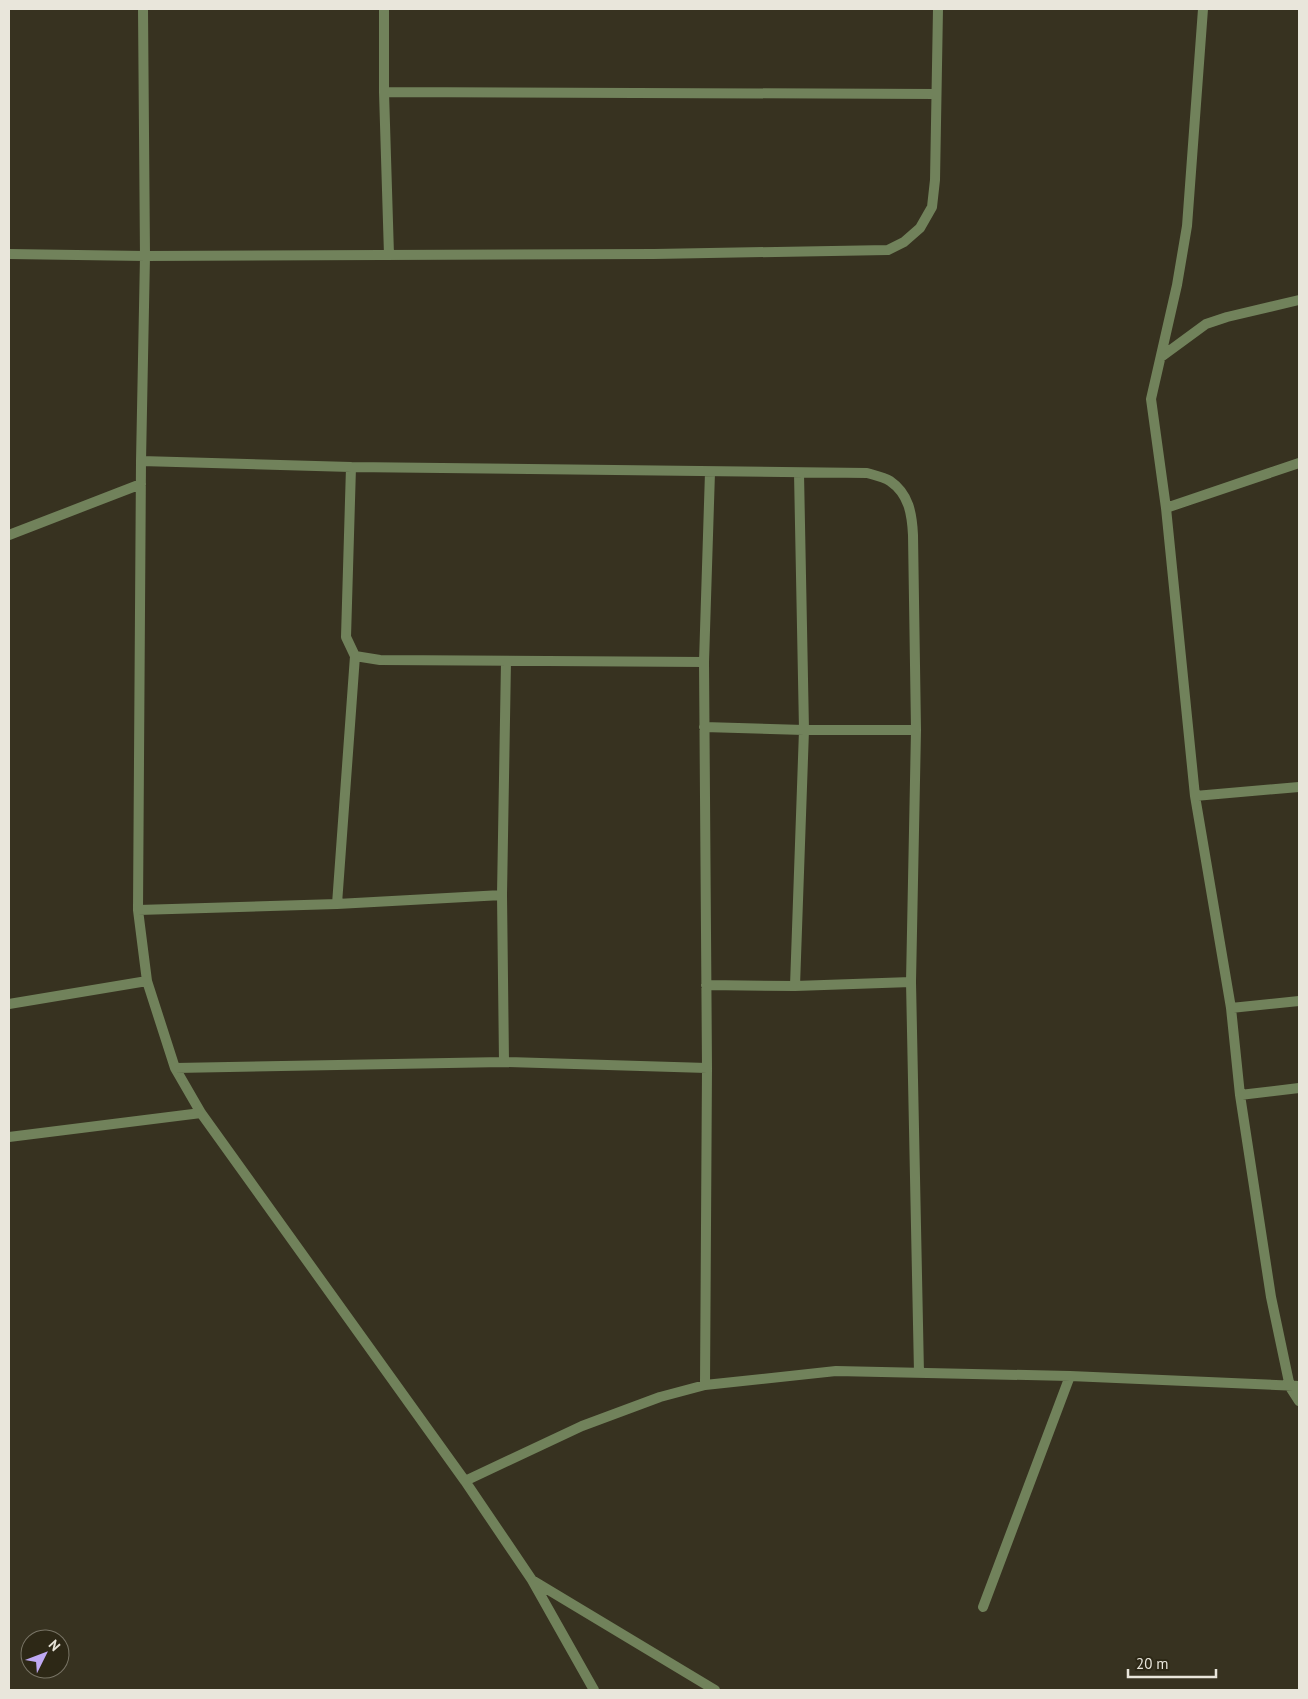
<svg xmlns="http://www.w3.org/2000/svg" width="1308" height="1699" viewBox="0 0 1308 1699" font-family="'PT Sans',sans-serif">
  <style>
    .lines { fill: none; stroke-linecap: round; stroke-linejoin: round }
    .street { stroke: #71825b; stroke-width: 10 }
  </style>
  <rect width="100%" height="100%" fill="#373220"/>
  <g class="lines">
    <path class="street" d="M143,9l2,247 -4,205 -3,449 9,71 28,87 26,45 264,368 67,99 62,110
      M384,9v83l5,163
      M1203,9l-16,217 -10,59 -26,114 15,109 29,288 36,212 9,87 31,202 19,90 9,14
      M384,92l552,2
      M9,254l136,2 509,-2 234,-4 16,-8 16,-14 12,-21 3,-27 3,-171
      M1161,357l45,-33 21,-7 72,-17
      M141,461l210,6 516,6c7,2 17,4 23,8 19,13 22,33 23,54l3,195 -5,252 8,391
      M351,467l-5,170 9,19 25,4 324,2
      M1166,508l133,-45
      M9,535l132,-51
      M704,727l100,3h112
      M1195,796l104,-9
      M337,904l18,-248
      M138,910l199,-6 165,-9
      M706,985l89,1 116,-4
      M795,986l9,-256 -5,-257
      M9,1004l138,-23
      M1231,1008l68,-7
      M504,1062l-2,-167 4,-234
      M175,1068l329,-6 203,6
      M1240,1095l59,-7
      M9,1137l192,-24
      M705,1385l2,-317 -3,-406 6,-190
      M465,1481l117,-55 78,-29 45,-12 131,-14 234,5 229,10
      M532,1580l183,110
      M983,1607l87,-231"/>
  </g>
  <rect width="1308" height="1699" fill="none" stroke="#e9e6db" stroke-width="20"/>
  <g transform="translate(45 1654) rotate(48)"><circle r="24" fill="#2d2816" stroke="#787465"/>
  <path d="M0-4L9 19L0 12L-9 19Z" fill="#bfa9f4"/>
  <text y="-8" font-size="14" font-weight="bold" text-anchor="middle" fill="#e9e6db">N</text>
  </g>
  <path d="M1128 1669v8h88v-8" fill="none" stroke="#e9e6db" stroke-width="2.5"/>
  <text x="1136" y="1669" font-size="15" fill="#e9e6db" stroke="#2d2816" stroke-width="4" paint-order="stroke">20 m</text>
</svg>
